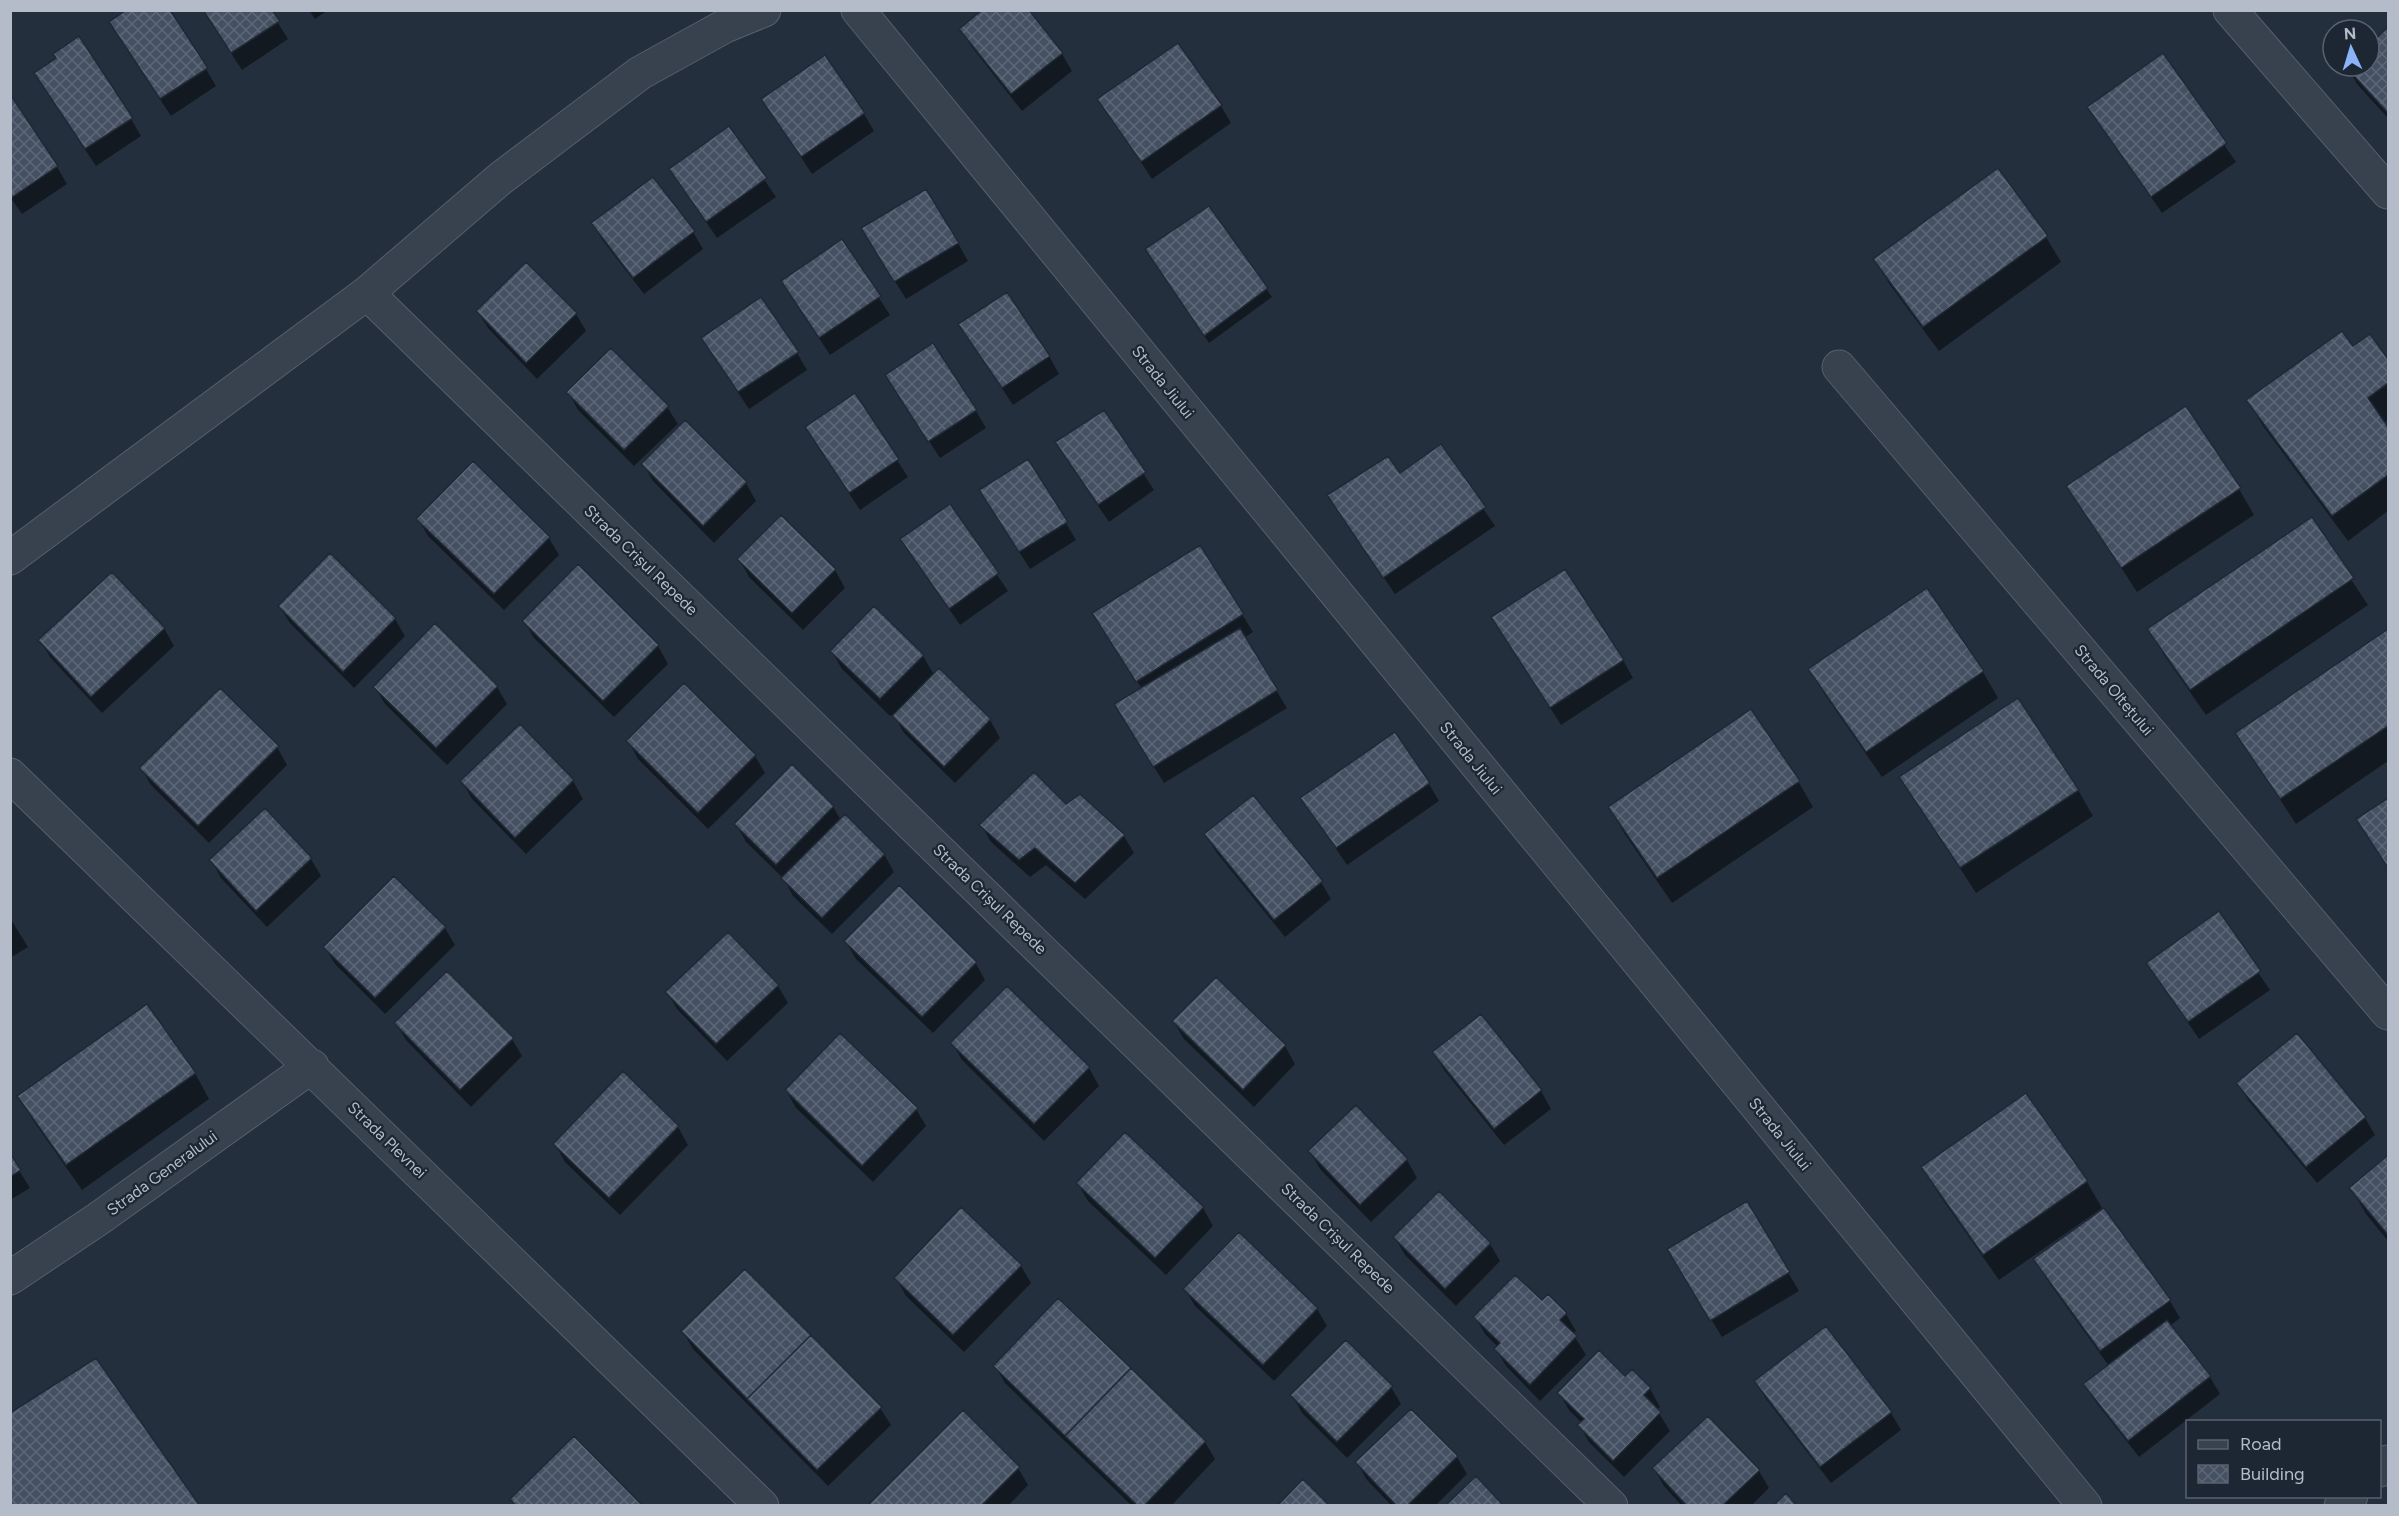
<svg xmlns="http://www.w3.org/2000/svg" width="2399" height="1516" viewBox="0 0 2399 1516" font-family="Figtree,sans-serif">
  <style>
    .shadow { fill: #0007 }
    .building { fill: url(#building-cross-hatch); stroke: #1f2835; stroke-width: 1.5 }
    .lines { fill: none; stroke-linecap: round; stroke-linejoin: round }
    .minor-casing { stroke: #565f6c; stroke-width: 35 }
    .minor { stroke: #38414e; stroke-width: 33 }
    .labels { text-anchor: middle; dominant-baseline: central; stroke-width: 4.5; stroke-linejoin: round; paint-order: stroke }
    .street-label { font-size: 16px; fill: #b4bcc9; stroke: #1d2633 }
  </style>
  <defs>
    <pattern id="building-cross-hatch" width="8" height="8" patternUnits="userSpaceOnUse" patternTransform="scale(1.5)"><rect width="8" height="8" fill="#455162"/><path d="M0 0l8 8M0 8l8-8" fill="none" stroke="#5d6877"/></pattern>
  </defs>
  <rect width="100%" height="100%" fill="#242f3e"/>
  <path class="shadow" d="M203,10h67l18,29 -46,31z
    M309,10h19l-13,9z
    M1027,10l35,44 10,17 -50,40 -51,-65 -10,-17z
    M2388,29v89l-31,-34 -10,-17 22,-1v-19z
    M121,40l85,29 10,17 -45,30z
    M2162,55l74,107 -74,51 -73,-106z
    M46,91l85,28 10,17 -45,30z
    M763,99l101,15 10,17 -62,43z
    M1099,99l122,7 10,17 -79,56z
    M729,128l47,69 -59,41 -47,-69z
    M57,167l10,17 -45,30 -12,-17z
    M1209,208l63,89 -63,46 -57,-86z
    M593,224l100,8 10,17 -59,45 -41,-53z
    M2046,237l15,25 -122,89 -49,-66 -15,-26z
    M842,241l48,74 -60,40 -37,-57z
    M958,243l10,18 -62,38 -33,-53z
    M477,311l99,3 10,17 -49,48 -49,-51z
    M960,325l89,31 10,18 -46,31z
    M2370,336l18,25v59l-4,3 4,6v82l-40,30 -85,-115 -15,-25 105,-53z
    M797,353l10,17 -58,39 -36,-54z
    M887,376l89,35 10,17 -46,30z
    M568,392l99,15 11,17 -44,42 -56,-56z
    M855,395l53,82 -48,33 -43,-65z
    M1103,412l51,78 -45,32 -42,-62z
    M685,423l61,60 10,18 -42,42 -61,-62 -10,-17z
    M1441,446l54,80 -100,68 -56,-81z
    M2068,486l171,3 15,26 -117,77z
    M950,506l58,85 -48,34 -58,-85z
    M991,508l75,15 10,17 -46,29z
    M418,519l131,19 10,17 -55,55 -76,-74z
    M2311,519l57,86 -162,110 -42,-60 -15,-26z
    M1200,547l53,85 -9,6 43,70 -123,75 -38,-61 16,-33 -38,-58z
    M739,559l96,11 10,18 -42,42 -54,-53z
    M578,567l80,79 10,18 -54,53 -80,-79 -10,-17z
    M1927,590l56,82 15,26 -116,79 -57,-82 -15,-26z
    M279,606l116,13 10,17 -51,52 -64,-65z
    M1493,618l130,42 10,18 -72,47z
    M164,628l10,18 -72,67 -52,-56 -10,-17z
    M2388,630v131l-92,63 -59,-91z
    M832,652l91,4 11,19 5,-5 51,50 10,18 -45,45 -51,-50 -11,-19 -3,2 -48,-47z
    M375,687h122l10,17 -60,61 -62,-61z
    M520,726l53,55 10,18 -57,55 -54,-55 -10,-18z
    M628,741l127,15 10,17 -57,56 -70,-70z
    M277,747l10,18 -78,78 -58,-58 -10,-17z
    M1901,777l177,13 15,26 -117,77z
    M1798,781l15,26 -141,96 -48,-70 -14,-25z
    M1429,784l10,17 -92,64 -45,-67z
    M1080,796l44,40 10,17 -49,46 -39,-34 -16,12 -39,-35 -10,-17 85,-19z
    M2388,799v70l-30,-49z
    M833,807l8,13 43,34 10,18 -62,62 -39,-38 -9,-17 -38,-37 -10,-18z
    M1206,835l115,47 10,17 -46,38 -69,-85z
    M311,859l10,17 -54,51 -46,-49 -10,-18z
    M2218,914l52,76 -71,49 -51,-75z
    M10,918l18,29 -18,11z
    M445,928l10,17 -70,69 -50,-50 -10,-17z
    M846,942l129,20 10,18 -52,53 -77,-74z
    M1216,979l69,67 10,18 -41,43 -70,-68 -10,-17z
    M778,986l10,17 -61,58 -50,-52 -10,-17z
    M1481,1016l60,75 10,18 -47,36 -60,-75 -10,-17z
    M396,1023l116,16 10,17 -51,51 -65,-67z
    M952,1043l137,25 10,18 -55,55 -82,-81z
    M195,1073l14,26 -127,91 -48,-68 -15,-26z
    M623,1073l55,54 10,18 -68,70 -55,-53 -10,-18z
    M2238,1083l127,35 10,17 -58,48 -69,-83z
    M786,1090l130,19 10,17 -53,56 -77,-74z
    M2026,1095l61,87 15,26 -103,72 -61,-87 -15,-26z
    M1356,1107l51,53 10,18 -46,44 -51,-53 -10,-18z
    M1125,1134l78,74 10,18 -47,49 -78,-74 -10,-17z
    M10,1156l20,32 -20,12z
    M2388,1157v84l-22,-27 -15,-26z
    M1747,1203l52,88 -77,46 -43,-70z
    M1239,1234l78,75 10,17 -53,55 -79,-75 -10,-17z
    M1395,1238l95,6 10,17 -44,45 -51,-51z
    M2035,1259l135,42 10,17 -10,8 40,51 10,17 -81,63 -44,-56 -10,-17 24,-18 -64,-89z
    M1021,1266l10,17 -67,69 -58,-56 -10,-18z
    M1542,1302l24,12 10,17 -3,3 13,21 -46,46 -34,-35 -10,-17 2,-2 -13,-13 -10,-17z
    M683,1332l197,76 11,17 -63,61 -135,-137z
    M995,1366l210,76 10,17 -44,47h-39l-127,-123z
    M1632,1371l18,18 10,18 -3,3 13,21 -46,46 -35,-35 -10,-17 2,-3 -12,-12 -10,-17 66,-15z
    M1756,1382l135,31 10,17 -70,53 -65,-84z
    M1391,1387l10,17 -54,54 -45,-45 -10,-18z
    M1457,1457l10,17 -32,32h-43l-25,-26 -10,-17z
    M1018,1468l10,17 -20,21h-137z
    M1654,1469l105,2 10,17 -18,18h-69l-18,-20z"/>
  <path class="building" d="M126,10h44l38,58 -48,31 -51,-77z
    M203,10h69l8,11 -49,32z
    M982,10h47l34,43 -52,41 -52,-65z
    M2388,27v86l-43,-47h24v-21z
    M79,36l54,82 -48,31 -51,-76 22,-15 -3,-4z
    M1178,43l44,62 -81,57 -44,-63z
    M2163,53l64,90 -76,54 -64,-90z
    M825,55l40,58 -64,44 -40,-58z
    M10,94l48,72 -47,32h-1z
    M729,126l38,52 -61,44 -37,-53z
    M1998,168l50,68 -125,91 -50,-68z
    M653,177l42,54 -62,47 -42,-55z
    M926,189l33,54 -65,39 -33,-54z
    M1209,206l59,82 -64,48 -59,-87z
    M842,239l39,57 -62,42 -38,-57z
    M526,262l51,51 -51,50 -50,-52z
    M1007,292l43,64 -48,32 -44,-64z
    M761,297l38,55 -61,40 -37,-54z
    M2342,331l11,15 17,-12 18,25v24l-20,15 20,29v48l-56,41 -86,-116z
    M933,343l44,67 -49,32 -43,-67z
    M611,348l58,58 -45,44 -58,-58z
    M855,393l44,66 -50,34 -44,-66z
    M2186,406l55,82 -120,80 -55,-82z
    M1104,410l42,62 -48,33 -43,-63z
    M685,420l62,62 -44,44 -62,-62z
    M1441,444l45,63 -103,71 -56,-83 61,-39 12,17z
    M1028,459l40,63 -49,30 -40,-62z
    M473,461l77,76 -56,57 -78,-75z
    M950,504l49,69 -50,36 -49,-70z
    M781,515l55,54 -44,44 -55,-54z
    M2312,517l42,61 -164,112 -43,-61z
    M1200,545l44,69 -108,68 -44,-69z
    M330,553l66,65 -53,54 -65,-66z
    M578,564l81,81 -56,56 -81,-80z
    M1565,569l59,91 -74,48 -59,-91z
    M112,572l53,56 -74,69 -53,-57z
    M1927,588l57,83 -118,81 -58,-83z
    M874,606l50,49 -44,44 -50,-48z
    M435,623l63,63 -62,62 -63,-61z
    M1240,628l38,62 -125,77 -39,-63z
    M2388,629v97l-108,73 -45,-66z
    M939,668l52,51 -47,48 -52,-51z
    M684,683l72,72 -58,58 -72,-72z
    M220,688l59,58 -81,80 -59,-58z
    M2018,698l61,92 -119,78 -61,-91z
    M1751,709l49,72 -143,97 -49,-71z
    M520,724l54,56 -59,58 -55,-57z
    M1395,732l35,51 -94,65 -36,-50z
    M792,764l42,42 -58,59 -42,-41z
    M1034,772l32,32 14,-10 45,41 -50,48 -40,-35 -16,12 -40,-35z
    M1253,795l70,86 -49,39 -70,-86z
    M2388,798v70l-32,-49z
    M265,808l47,50 -56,53 -47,-51z
    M845,814l40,40 -63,64 -41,-40z
    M394,876l52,51 -71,71 -52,-51z
    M899,885l78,77 -55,55 -78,-76z
    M2219,911l42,60 -73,51 -42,-59z
    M728,932l51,53 -63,59 -51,-52z
    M447,971l67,67 -54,52 -66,-67z
    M1216,977l70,68 -43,45 -71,-69z
    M1007,986l83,81 -56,57 -84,-81z
    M147,1004l49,69 -130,92 -49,-69z
    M1481,1014l61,76 -48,39 -62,-77z
    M840,1033l78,75 -56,58 -77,-76z
    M2297,1033l69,84 -60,50 -70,-84z
    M623,1071l56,55 -70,72 -56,-54z
    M2026,1093l62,88 -105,74 -62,-88z
    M1356,1105l52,54 -48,46 -52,-54z
    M1125,1132l79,75 -49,51 -79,-75z
    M10,1153l11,17 -11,7z
    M2388,1155v80l-39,-47z
    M1439,1191l52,52 -46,46 -52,-52z
    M1747,1201l43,71 -80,49 -43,-72z
    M961,1207l61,58 -69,70 -59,-57z
    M2104,1208l67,92 -71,51 -67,-92z
    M1239,1232l79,76 -55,57 -80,-76z
    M745,1269l66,66 -64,64 -66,-68z
    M1515,1275l27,25 6,-6 19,19 -7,7 17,16 -47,49 -36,-36 6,-6 -27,-26z
    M1058,1298l73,70 -66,68 -72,-70z
    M2167,1320l44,56 -83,65 -45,-57z
    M1826,1326l66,86 -72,55 -66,-86z
    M811,1335l71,72 -65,63 -70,-71z
    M1346,1340l47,46 -56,56 -47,-47z
    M1599,1350l26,26 7,-7 19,19 -7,7 17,17 -48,49 -36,-36 7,-6 -27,-26z
    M96,1358l104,148h-190v-93z
    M1131,1368l75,73 -62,65h-6l-73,-70z
    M1411,1409l47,47 -51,50h-10l-42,-44z
    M963,1410l57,57 -39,39h-111l-1,-2z
    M1708,1416l52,54 -38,36h-35l-35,-38z
    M574,1436l69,70h-127l-6,-7z
    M1476,1476l28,30h-59z
    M1303,1479l27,27h-53z
    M1786,1493l11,13h-24z"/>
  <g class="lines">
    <g class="minor-casing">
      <path id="minor" d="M858,10l1227,1496
        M2230,10l158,182
        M367,293l1244,1213
        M1839,367l549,646
        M10,558l357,-265 134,-115 139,-105 85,-47 39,-16
        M10,775l752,731
        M10,1278l88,-59 214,-153
        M2380,1470l8,-8
        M2341,1506l10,-10"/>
    </g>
    <use href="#minor" class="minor"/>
  </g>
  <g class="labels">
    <g class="street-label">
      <text transform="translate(1163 382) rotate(51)">Strada Jiului</text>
      <text transform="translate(641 560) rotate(44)">Strada Crișul Repede</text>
      <text transform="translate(2114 690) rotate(50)">Strada Oltețului</text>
      <text transform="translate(1471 758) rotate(51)">Strada Jiului</text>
      <text transform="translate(990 899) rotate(44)">Strada Crișul Repede</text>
      <text transform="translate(1780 1134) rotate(51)">Strada Jiului</text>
      <text transform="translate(387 1140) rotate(44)">Strada Plevnei</text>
      <text transform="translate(162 1173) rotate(-36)">Strada Generalului</text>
      <text transform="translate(1338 1238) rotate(44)">Strada Crișul Repede</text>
    </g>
  </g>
  <rect width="2399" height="1516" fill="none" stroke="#b4bcc9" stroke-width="24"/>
  <rect x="2186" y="1420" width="195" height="78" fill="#1d2633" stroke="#59626f" stroke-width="1.5"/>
  <rect x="2198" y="1440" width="30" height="9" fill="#38414e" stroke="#59626f" stroke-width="1.5"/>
  <text x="2240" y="1450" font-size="18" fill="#b4bcc9">Road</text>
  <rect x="2198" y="1465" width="30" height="18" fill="url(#building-cross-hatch)" stroke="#59626f" stroke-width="1.5"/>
  <text x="2240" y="1480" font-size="18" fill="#b4bcc9">Building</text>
  <g transform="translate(2351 48) rotate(356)"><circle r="28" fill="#1d2633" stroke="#59626f" stroke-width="1.5"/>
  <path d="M0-4.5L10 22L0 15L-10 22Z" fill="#8ab4f8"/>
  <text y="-9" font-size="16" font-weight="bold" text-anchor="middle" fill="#b4bcc9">N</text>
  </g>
</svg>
